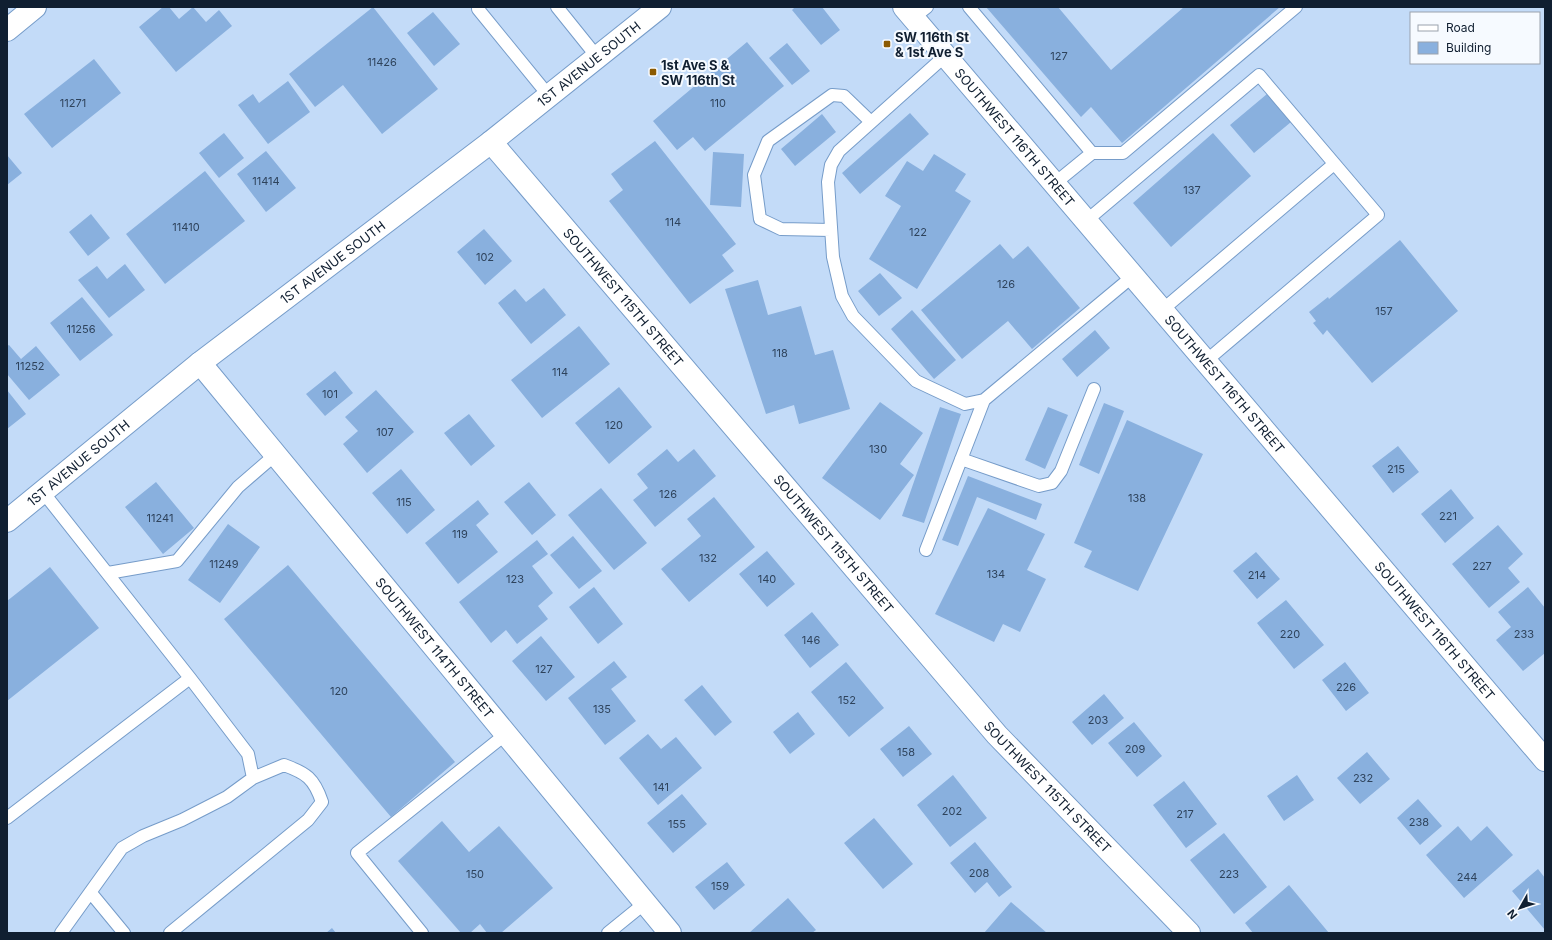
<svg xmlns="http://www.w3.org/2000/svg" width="1552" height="940" viewBox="0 0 1552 940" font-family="Inter,sans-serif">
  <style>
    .building { fill: #89b0de }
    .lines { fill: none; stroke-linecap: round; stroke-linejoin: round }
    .service-casing { stroke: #769cc9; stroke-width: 14 }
    .minor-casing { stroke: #769cc9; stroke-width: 24 }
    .tertiary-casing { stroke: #769cc9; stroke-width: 24 }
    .secondary-casing { stroke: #769cc9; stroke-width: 24 }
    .service { stroke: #fff; stroke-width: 12 }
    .minor { stroke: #fff; stroke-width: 22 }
    .tertiary { stroke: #fff; stroke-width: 22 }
    .secondary { stroke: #fff; stroke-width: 22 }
    .poi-dot { fill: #8b5a02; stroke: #f6faff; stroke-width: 1.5 }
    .labels { text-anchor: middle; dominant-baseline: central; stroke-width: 4; stroke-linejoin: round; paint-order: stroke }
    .number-label { font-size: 11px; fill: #2e435c }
    .poi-label { font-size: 13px; font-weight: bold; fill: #101f31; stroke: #f6faff; text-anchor: start }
    .street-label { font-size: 13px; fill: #101f31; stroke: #f6faff }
  </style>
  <rect width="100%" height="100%" fill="#c3dbf8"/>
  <path class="building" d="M163,7h6l10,12 14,-12 13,15 13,-12 13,16 -56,46 -37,-45z
    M373,7l65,82 -56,45 -39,-49 -28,22 -26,-33z
    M795,7h27l18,23 -19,15 -29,-35z
    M986,7h72l53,63 73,-63h96l-158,136 -31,-36 -10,10z
    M433,12l27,32 -26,22 -27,-33z
    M747,42l37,44 -79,65 -12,-14 -16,13 -24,-29z
    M787,43l23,28 -18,14 -23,-27z
    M94,59l27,34 -69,55 -28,-34z
    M288,81l22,31 -42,32 -30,-39 15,-11 6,9z
    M1267,94l24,28 -37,31 -24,-28z
    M910,113l19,21 -69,60 -18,-21z
    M822,114l14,18 -41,34 -14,-17z
    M224,133l20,25 -25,20 -20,-25z
    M1213,133l38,43 -80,71 -38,-44z
    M655,141l81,103 -14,11 12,16 -44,33 -81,-103 14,-11 -12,-16z
    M266,151l30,37 -30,24 -29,-38z
    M713,152l31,2 -3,53 -31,-2z
    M934,154l32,20 -11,17 16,10 -54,88 -48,-30 32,-53 -16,-10 22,-35 16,10z
    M7,155l15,18 -15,12z
    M205,171l40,50 -80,63 -39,-50z
    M91,214l19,24 -22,18 -19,-24z
    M484,229l28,32 -27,24 -28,-33z
    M1400,240l58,71 -86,72 -45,-53 -4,5 -10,-12 3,-2 -7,-9 19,-15 1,2z
    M1000,244l13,15 15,-13 52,62 -48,41 -24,-28 -46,38 -41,-49z
    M125,264l20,26 -36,28 -31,-38 19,-14 10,13z
    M880,273l22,25 -23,18 -21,-25z
    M758,280l10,35 33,-9 14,49 18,-5 17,59 -51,15 -5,-19 -28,9 -41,-125z
    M544,288l22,27 -35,29 -33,-41 17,-14 11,13z
    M82,297l31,38 -33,26 -30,-38z
    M912,310l44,50 -22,19 -43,-50z
    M579,326l31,38 -68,54 -31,-38z
    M1095,330l15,18 -33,29 -15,-18z
    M9,345l12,14 15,-13 24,29 -31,25 -22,-26v-28z
    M335,371l18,22 -28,23 -19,-22z
    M619,387l33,40 -43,37 -34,-41z
    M7,390l19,24 -19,15z
    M376,390l38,42 -47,41 -24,-29 15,-13 -13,-14z
    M880,402l43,31 -23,31 14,11 -34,45 -58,-42z
    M1104,403l20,8 -25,63 -20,-9z
    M940,407l21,7 -37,109 -22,-7z
    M1048,407l20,8 -23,54 -20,-9z
    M469,414l26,32 -24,20 -27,-33z
    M1127,420l76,34 -65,137 -54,-24 8,-16 -18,-8z
    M1398,446l21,26 -26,21 -21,-27z
    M667,449l11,13 16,-13 22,27 -61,51 -22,-27 15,-12 -11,-14z
    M401,469l34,41 -28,24 -35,-41z
    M968,476l74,28 -6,16 -59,-23 -19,49 -16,-6z
    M156,482l38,46 -31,26 -38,-47z
    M529,482l27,33 -24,20 -28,-33z
    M601,488l46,55 -33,27 -46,-55z
    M1451,489l23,29 -29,25 -24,-29z
    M714,497l41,50 -66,55 -28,-33 40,-33 -14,-17z
    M478,500l11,14 -13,11 22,27 -40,32 -33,-41z
    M988,508l57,26 -18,36 19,9 -26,53 -17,-8 -9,18 -59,-28z
    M228,524l32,23 -40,56 -32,-23z
    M1498,525l25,29 -15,14 12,14 -31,26 -37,-44z
    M573,536l29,35 -23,18 -29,-34z
    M537,540l11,14 -16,12 21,27 -15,13 10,13 -31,25 -11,-14 -15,13 -32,-41z
    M767,551l28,33 -28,23 -28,-33z
    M1256,552l24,27 -23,20 -24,-28z
    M288,565l167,197 -64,55 -167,-198z
    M50,567l49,61 -92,73v-100z
    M594,587l29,37 -25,20 -29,-37z
    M1528,587l17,21v45l-22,18 -27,-31 15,-13 -13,-15z
    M1286,600l38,45 -30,24 -37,-46z
    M812,612l27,33 -29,23 -26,-33z
    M541,636l34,41 -29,24 -34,-40z
    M614,661l13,16 -16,12 25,32 -31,24 -37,-47z
    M846,662l38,46 -35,29 -38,-45z
    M1345,662l24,31 -23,18 -24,-31z
    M702,685l30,37 -17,14 -31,-36z
    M1104,694l20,24 -32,27 -20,-23z
    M798,712l17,22 -25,20 -17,-22z
    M1134,722l28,34 -25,21 -29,-34z
    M909,726l23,28 -29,23 -23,-28z
    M648,734l13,15 15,-12 26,31 -44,37 -39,-47z
    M1367,752l23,27 -30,25 -23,-26z
    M953,775l34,43 -37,29 -33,-42z
    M1297,775l17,25 -30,21 -17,-25z
    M1184,781l33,43 -31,24 -33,-43z
    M682,794l25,30 -34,29 -26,-30z
    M1418,799l24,27 -22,19 -23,-27z
    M874,818l39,46 -30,25 -39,-46z
    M442,821l27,31 30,-26 54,62 -52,45h-14l-7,-9 -10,9h-9l-63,-72z
    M1458,826l13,15 16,-15 26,29 -49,43 -38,-43z
    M1224,833l43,54 -33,27 -44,-54z
    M975,842l37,45 -13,10 -12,-15 -12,11 -25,-30z
    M727,862l18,23 -31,25 -19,-23z
    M1538,869l7,9v52l-33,-39z
    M1289,885l40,48h-76l-8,-10z
    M788,898l28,32 -4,3h-63z
    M1011,902l36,31h-63z
    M332,928l4,5h-10z"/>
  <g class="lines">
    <g class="service-casing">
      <path id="service" d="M557,7l41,51
        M969,7l123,146
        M478,9l71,87
        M913,18l14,-11
        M945,56l-106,95 -8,14 -3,17 5,75 9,39 11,20 63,65 49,23 19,-4 149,-124
        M1054,184l38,-31h31l173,-146
        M1086,221l173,-146 119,140 -172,146
        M831,230l-50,-1 -21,-10 -6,-44 14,-34 64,-46 12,1 27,26
        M1161,311l173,-147
        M961,459l78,27 13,-3 9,-12 33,-82
        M43,492l147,186 58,76 5,24 -26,19 -45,23 -39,16 -21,12 -61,85
        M926,550l58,-150
        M108,573l69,-12 61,-74 37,-32
        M7,818l183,-140
        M91,893l33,40
        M170,933l138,-113 14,-18c-8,-24 -16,-29 -38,-37l-31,13
        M422,933l-65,-80 149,-119
        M608,933l37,-30"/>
    </g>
    <g class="minor-casing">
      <g id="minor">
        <path d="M7,30l28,-23"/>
        <path id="s1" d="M491,142l506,593 192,198"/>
        <path id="s2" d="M200,363l470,570"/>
      </g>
    </g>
    <g class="tertiary-casing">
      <g id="tertiary">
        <path id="s3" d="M904,7l641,753"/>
      </g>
    </g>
    <g class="secondary-casing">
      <g id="secondary">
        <path id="s4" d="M7,521l193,-158 291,-221 169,-135"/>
      </g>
    </g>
    <use href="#service" class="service"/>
    <use href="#minor" class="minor"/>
    <use href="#tertiary" class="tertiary"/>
    <use href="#secondary" class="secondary"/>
  </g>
  <g class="poi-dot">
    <rect x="883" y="40" width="8" height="8" rx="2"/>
    <rect x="649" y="68" width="8" height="8" rx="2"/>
  </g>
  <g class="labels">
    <g class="number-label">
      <text x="1059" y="56">127</text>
      <text x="382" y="62">11426</text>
      <text x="73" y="103">11271</text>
      <text x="718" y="103">110</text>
      <text x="266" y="181">11414</text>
      <text x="1192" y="190">137</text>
      <text x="673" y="222">114</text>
      <text x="186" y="227">11410</text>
      <text x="918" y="232">122</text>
      <text x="485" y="257">102</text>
      <text x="1006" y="284">126</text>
      <text x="1384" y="311">157</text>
      <text x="81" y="329">11256</text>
      <text x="780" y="353">118</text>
      <text x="30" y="366">11252</text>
      <text x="560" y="372">114</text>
      <text x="330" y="394">101</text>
      <text x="614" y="425">120</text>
      <text x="385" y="432">107</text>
      <text x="878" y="449">130</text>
      <text x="1396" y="469">215</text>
      <text x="668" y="494">126</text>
      <text x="1137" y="498">138</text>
      <text x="404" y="502">115</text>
      <text x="1448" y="516">221</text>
      <text x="160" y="518">11241</text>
      <text x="460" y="534">119</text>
      <text x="708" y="558">132</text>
      <text x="224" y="564">11249</text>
      <text x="1482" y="566">227</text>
      <text x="996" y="574">134</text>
      <text x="1257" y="575">214</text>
      <text x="515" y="579">123</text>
      <text x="767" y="579">140</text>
      <text x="1290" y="634">220</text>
      <text x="1524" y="634">233</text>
      <text x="811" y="640">146</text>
      <text x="544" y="669">127</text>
      <text x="1346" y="687">226</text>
      <text x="339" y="691">120</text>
      <text x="847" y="700">152</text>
      <text x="602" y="709">135</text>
      <text x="1098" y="720">203</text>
      <text x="1135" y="749">209</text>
      <text x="906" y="752">158</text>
      <text x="1363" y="778">232</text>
      <text x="661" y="787">141</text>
      <text x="952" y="811">202</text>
      <text x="1185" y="814">217</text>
      <text x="1419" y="822">238</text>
      <text x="677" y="824">155</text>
      <text x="979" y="873">208</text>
      <text x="475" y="874">150</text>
      <text x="1229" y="874">223</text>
      <text x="1467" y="877">244</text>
      <text x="720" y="886">159</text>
    </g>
    <g class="poi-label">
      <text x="895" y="37">SW 116th St<tspan x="895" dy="15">&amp; 1st Ave S</tspan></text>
      <text x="661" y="65">1st Ave S &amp;<tspan x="661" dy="15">SW 116th St</tspan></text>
    </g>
    <g class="street-label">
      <text stroke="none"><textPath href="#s4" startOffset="740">1ST AVENUE SOUTH</textPath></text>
      <text stroke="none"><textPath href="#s3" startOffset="171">SOUTHWEST 116TH STREET</textPath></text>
      <text stroke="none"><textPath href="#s4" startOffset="416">1ST AVENUE SOUTH</textPath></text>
      <text stroke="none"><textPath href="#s1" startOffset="204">SOUTHWEST 115TH STREET</textPath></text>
      <text stroke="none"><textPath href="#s3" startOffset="495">SOUTHWEST 116TH STREET</textPath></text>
      <text stroke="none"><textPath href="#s4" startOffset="92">1ST AVENUE SOUTH</textPath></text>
      <text stroke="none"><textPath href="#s1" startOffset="528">SOUTHWEST 115TH STREET</textPath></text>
      <text stroke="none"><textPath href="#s3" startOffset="819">SOUTHWEST 116TH STREET</textPath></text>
      <text stroke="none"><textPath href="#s2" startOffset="369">SOUTHWEST 114TH STREET</textPath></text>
      <text stroke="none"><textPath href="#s1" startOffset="852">SOUTHWEST 115TH STREET</textPath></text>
    </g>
  </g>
  <rect width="1552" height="940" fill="none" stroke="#101f31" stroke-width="16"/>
  <rect x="1410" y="12" width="130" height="52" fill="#f6faff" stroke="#9aa2ad"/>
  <rect x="1418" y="25" width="20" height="6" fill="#ffffff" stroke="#9aa2ad"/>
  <text x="1446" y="32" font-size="12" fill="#101f31">Road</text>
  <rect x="1418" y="42" width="20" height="12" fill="#89b0de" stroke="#9aa2ad"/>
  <text x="1446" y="52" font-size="12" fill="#101f31">Building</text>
  <g transform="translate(1520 908) rotate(231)" stroke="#f6faff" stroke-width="3" paint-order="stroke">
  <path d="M0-3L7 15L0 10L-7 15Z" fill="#101f31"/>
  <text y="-6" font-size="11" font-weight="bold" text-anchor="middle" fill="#101f31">N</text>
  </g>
</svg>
